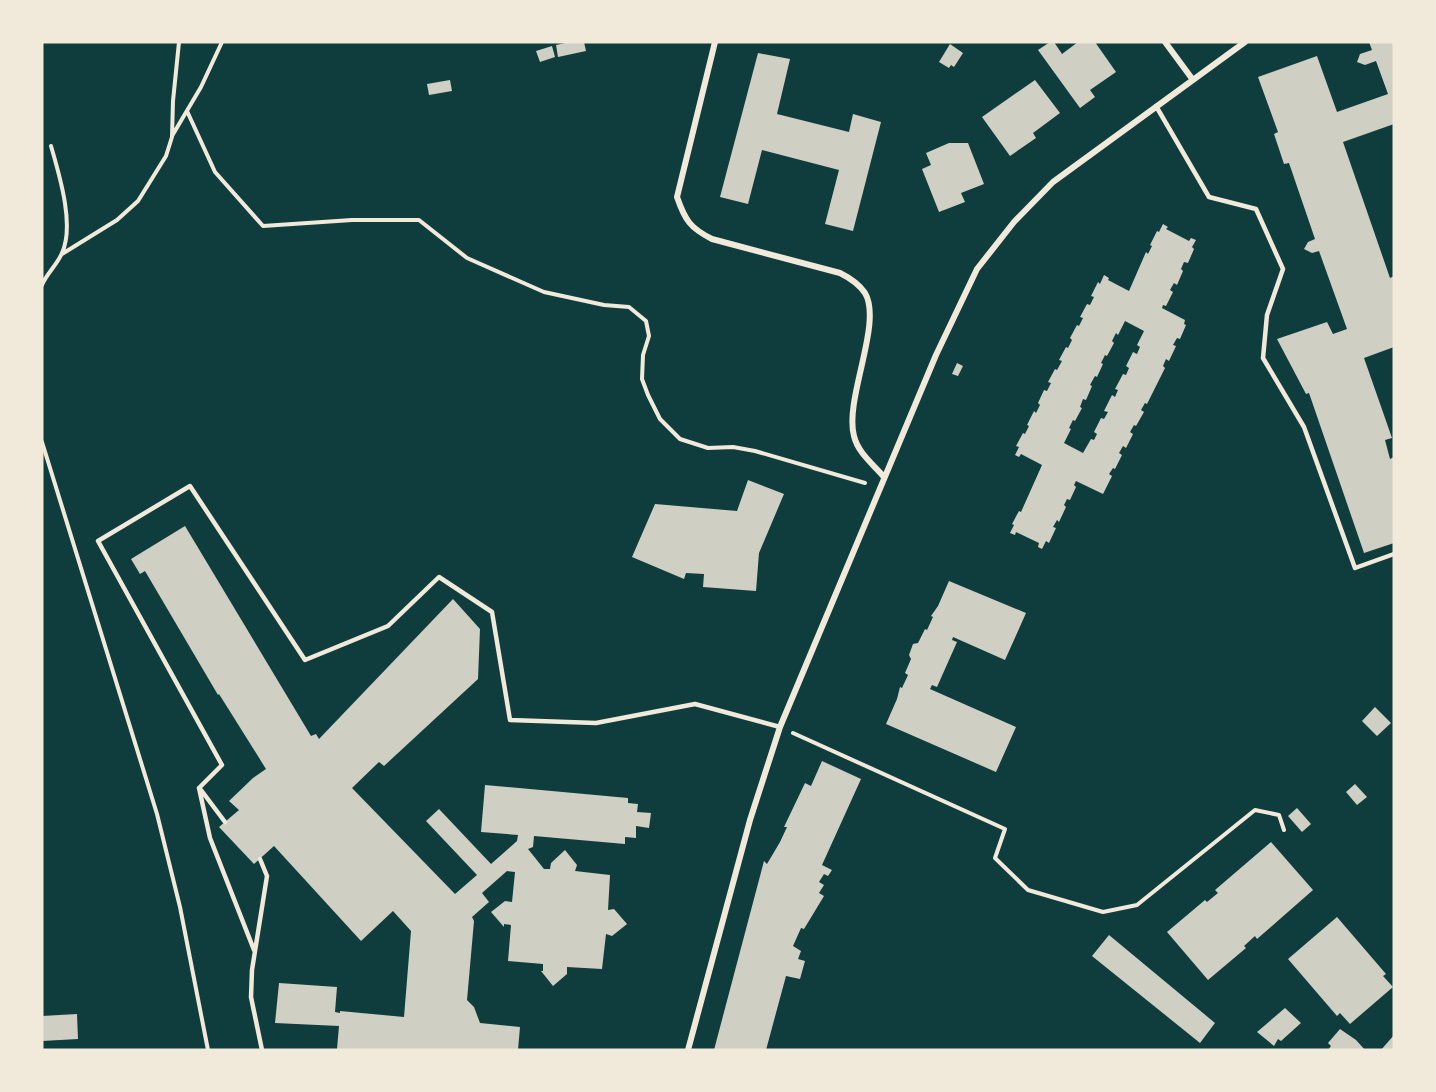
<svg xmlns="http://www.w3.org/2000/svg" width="1436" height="1092" viewBox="0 0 1436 1092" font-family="Helvetica,sans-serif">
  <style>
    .building { fill: #cfcfc3; fill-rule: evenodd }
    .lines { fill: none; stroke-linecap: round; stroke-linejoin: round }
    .path { stroke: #f1e9da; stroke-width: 4 }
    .service { stroke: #f1e9da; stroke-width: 4.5 }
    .minor { stroke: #f1e9da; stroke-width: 6 }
  </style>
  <rect width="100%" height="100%" fill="#0f3d3e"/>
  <path class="building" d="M570,42h14l2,9 -28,6 -2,-12z
    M1050,42h4l8,12 16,-12h17l21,30 -26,18 5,7 -15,11 -42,-58z
    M1369,42h25v82l-51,18 47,136 4,-2v71l-30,11 28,80 -7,2 5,19 4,-2v86l-30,10 -55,-160 -3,1 -29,-55 50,-17 6,12 14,-5 -28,-78 -7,2 -8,-4 4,-7 7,-3 -26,-76 -5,1 -10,-30 4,-2 -20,-55 59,-21 20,56 51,-18 -12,-33 -11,4 -8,-3 3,-8 12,-4z
    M950,44l13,9 -9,14 -3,-2 -2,3 -10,-6z
    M552,46l3,11 -15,5 -4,-11z
    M758,53l32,6 -13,55 72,18 4,-18 28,8 -28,109 -28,-7 14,-54 -77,-20 -14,54 -28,-7z
    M450,80l2,11 -23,4 -2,-11z
    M1035,80l25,33 -27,20 3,5 -26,18 -28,-39z
    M949,143h19l16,41 -23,9 4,9 -26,10 -17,-43 9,-4 -5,-12z
    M1163,224l5,3 -2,2 23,12 2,-3 5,2 -4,7 2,2 -6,14 -4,-1 -3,7 2,2 -6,14 -3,-2 -4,7 3,2 -7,14 -3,-1 -1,3 23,12 -1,4 2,1 -6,14 -3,-1 -4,7 3,1 -7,15 -3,-2 -3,7 2,2 -18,36 -2,-1 -4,7 3,2 -8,14 -2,-1 -4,7 3,2 -7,14 -3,-2 -4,7 3,2 -7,14 -2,-1 -4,6 3,2 -9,18 -27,-13 -2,4 2,2 -6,13 -3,-1 -3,6 2,2 -7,15 -2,-2 -4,7 3,1 -7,15 -3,-2 -4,8 -4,-2 1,-4 -23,-11 -1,3 -5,-2 4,-8 -2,-1 7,-13 2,1 21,-47 -21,-11 -2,3 -4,-2 4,-8 -3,-1 7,-13 2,1 4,-8 -2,-1 7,-14 2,2 4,-8 -2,-2 6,-13 3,1 4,-8 -3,-1 7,-13 2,1 5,-9 -3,-1 7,-13 2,1 4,-8 -2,-2 7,-13 2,1 4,-8 -3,-1 7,-13 3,1 4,-8 -3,-1 7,-14 2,2 4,-9 5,3 -1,2 21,11 17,-39 2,2 4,-8 -2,-1 7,-14 2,1zM1125,321l19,10 -7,14 3,2 -3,7 -4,-2 -7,14 3,2 -3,7 -3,-1 -8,15 3,1 -3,7 -3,-2 -8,16 4,1 -4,7 -3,-1 -7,14 3,2 -3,6 -3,-1 -8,14 -19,-10 7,-14 -2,-1 4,-8 2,1 7,-13 -2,-1 3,-8 3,1 6,-14 -2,-1 5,-9 2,1 6,-13 -2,-1 4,-8 2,1 7,-13 -2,-2 4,-8 2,2z
    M957,363l6,3 -5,10 -6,-2z
    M748,480l36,14 -25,59 -3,38 -53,-4 1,-13 -18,-1 -2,6 -52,-22 23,-53 82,7z
    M185,526l126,210 5,-2 3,5 134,-140 27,30 -2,50 -94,87 -5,-4 -27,26 103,106 22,-19 -51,-54 13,-12 52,55 26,-23 1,-6 -37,-3 4,-47 143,13v5l10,1 -1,8 14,1 -2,15 -13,-2v12l-11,-1v7l-91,-8 -1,11 -5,2 16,20h6l1,-6 14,-13 12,15 -2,6 35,4 -2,35 6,-1 13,15 -15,12 -6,-2 -4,35 -35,-2v7l-14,12 -12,-15h2v-7l-35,-3 3,-36 -7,-1v3l-13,-15 14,-11 7,1 3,-30 -8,-1 -25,22 7,9 -17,15 2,4 -7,79 7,7 6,16 40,4 -2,23 -181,-1 2,-23 -64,-3 4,-40 58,4 -2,25 5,1v-2l64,6 7,-86 -18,-20 -32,30 -87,-95 -20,18 -35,-37 20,-17 -10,-9 24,-23 13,-9 -47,-75 -1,1 -73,-124 -5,3 -9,-15z
    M949,581l77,32 -21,47 -52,-23 -1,3 5,2 -20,45 -5,-2 -2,4 86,38 -20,45 -110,-48 11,-25 3,-12 2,1 6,-13 -3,-2 6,-14 -2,-4 4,-11 5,-1 7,-14 2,1 6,-13 -2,-1 7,-10z
    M1375,707l16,16 -14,13 -15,-15z
    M822,761l39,18 -39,86 10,5 -4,6 -4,-2 -5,8 5,3 -5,8 5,3 -20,33 -3,-1 -8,18 8,5 -3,8 7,2 -5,18 -14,-3 -20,74h-52l50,-189 3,3 13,-22 7,-15h-3l21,-44 6,3z
    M1355,784l12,13 -10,8 -11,-13z
    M1297,808l14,16 -9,8 -14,-16z
    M1271,842l42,48 -56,49 -2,-3 -11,10 2,2 -38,32 -41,-48 38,-32 2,2 11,-9 -3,-3z
    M1337,917l49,57 -3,2 10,11 -43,37 -10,-11 -3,3 -49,-57z
    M1109,935l106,88 -15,20 -108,-87z
    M1285,1008l16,15 -20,18 -3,-2 -4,7 -17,-14z
    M77,1014l1,25 -36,2v-25z
    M1340,1029l16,11 9,10h-37l3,-4 -3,-3z
    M1394,1035v15h-13z"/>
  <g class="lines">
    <path class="path" d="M187,111l28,61 48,54 89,-6h67l48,38 77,34 60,13 25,2 17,14 3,15 -6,19 -1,24 6,16 12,24 20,20 28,9 25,-1 22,4 110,32
      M172,136l29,-49 21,-45
      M62,254l55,-34 21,-19 28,-45 6,-19 1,-36 6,-59
      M42,285c5,-12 15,-20 20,-32 13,-28 -3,-79 -11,-107
      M42,442l115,372 23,93 28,143
      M793,733l212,96 -10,29 33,32 75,22 34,-7 118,-95 24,5 5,15"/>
    <path class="service" d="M1156,106l53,91 47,12 27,60 -16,46 -4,43 41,69 51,141 39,-14
      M199,788l23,-23 -124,-224 92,-55 115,174 83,-34 51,-49 53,35 18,108 86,3 99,-19 85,23
      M199,788l11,50 44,112
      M201,790l24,32
      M260,859l7,17 -15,94 -1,27 11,53"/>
    <path class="minor" d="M715,42l-38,155c8,23 13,31 35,42l128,34c10,5 19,11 25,20 18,30 -21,107 -11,143 4,17 19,28 30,41
      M1165,42l28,38
      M688,1050l62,-230 30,-93 156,-372 41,-86 37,-47 39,-40 192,-140"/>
  </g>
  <rect width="1436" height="1092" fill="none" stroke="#f1e9da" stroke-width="87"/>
</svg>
